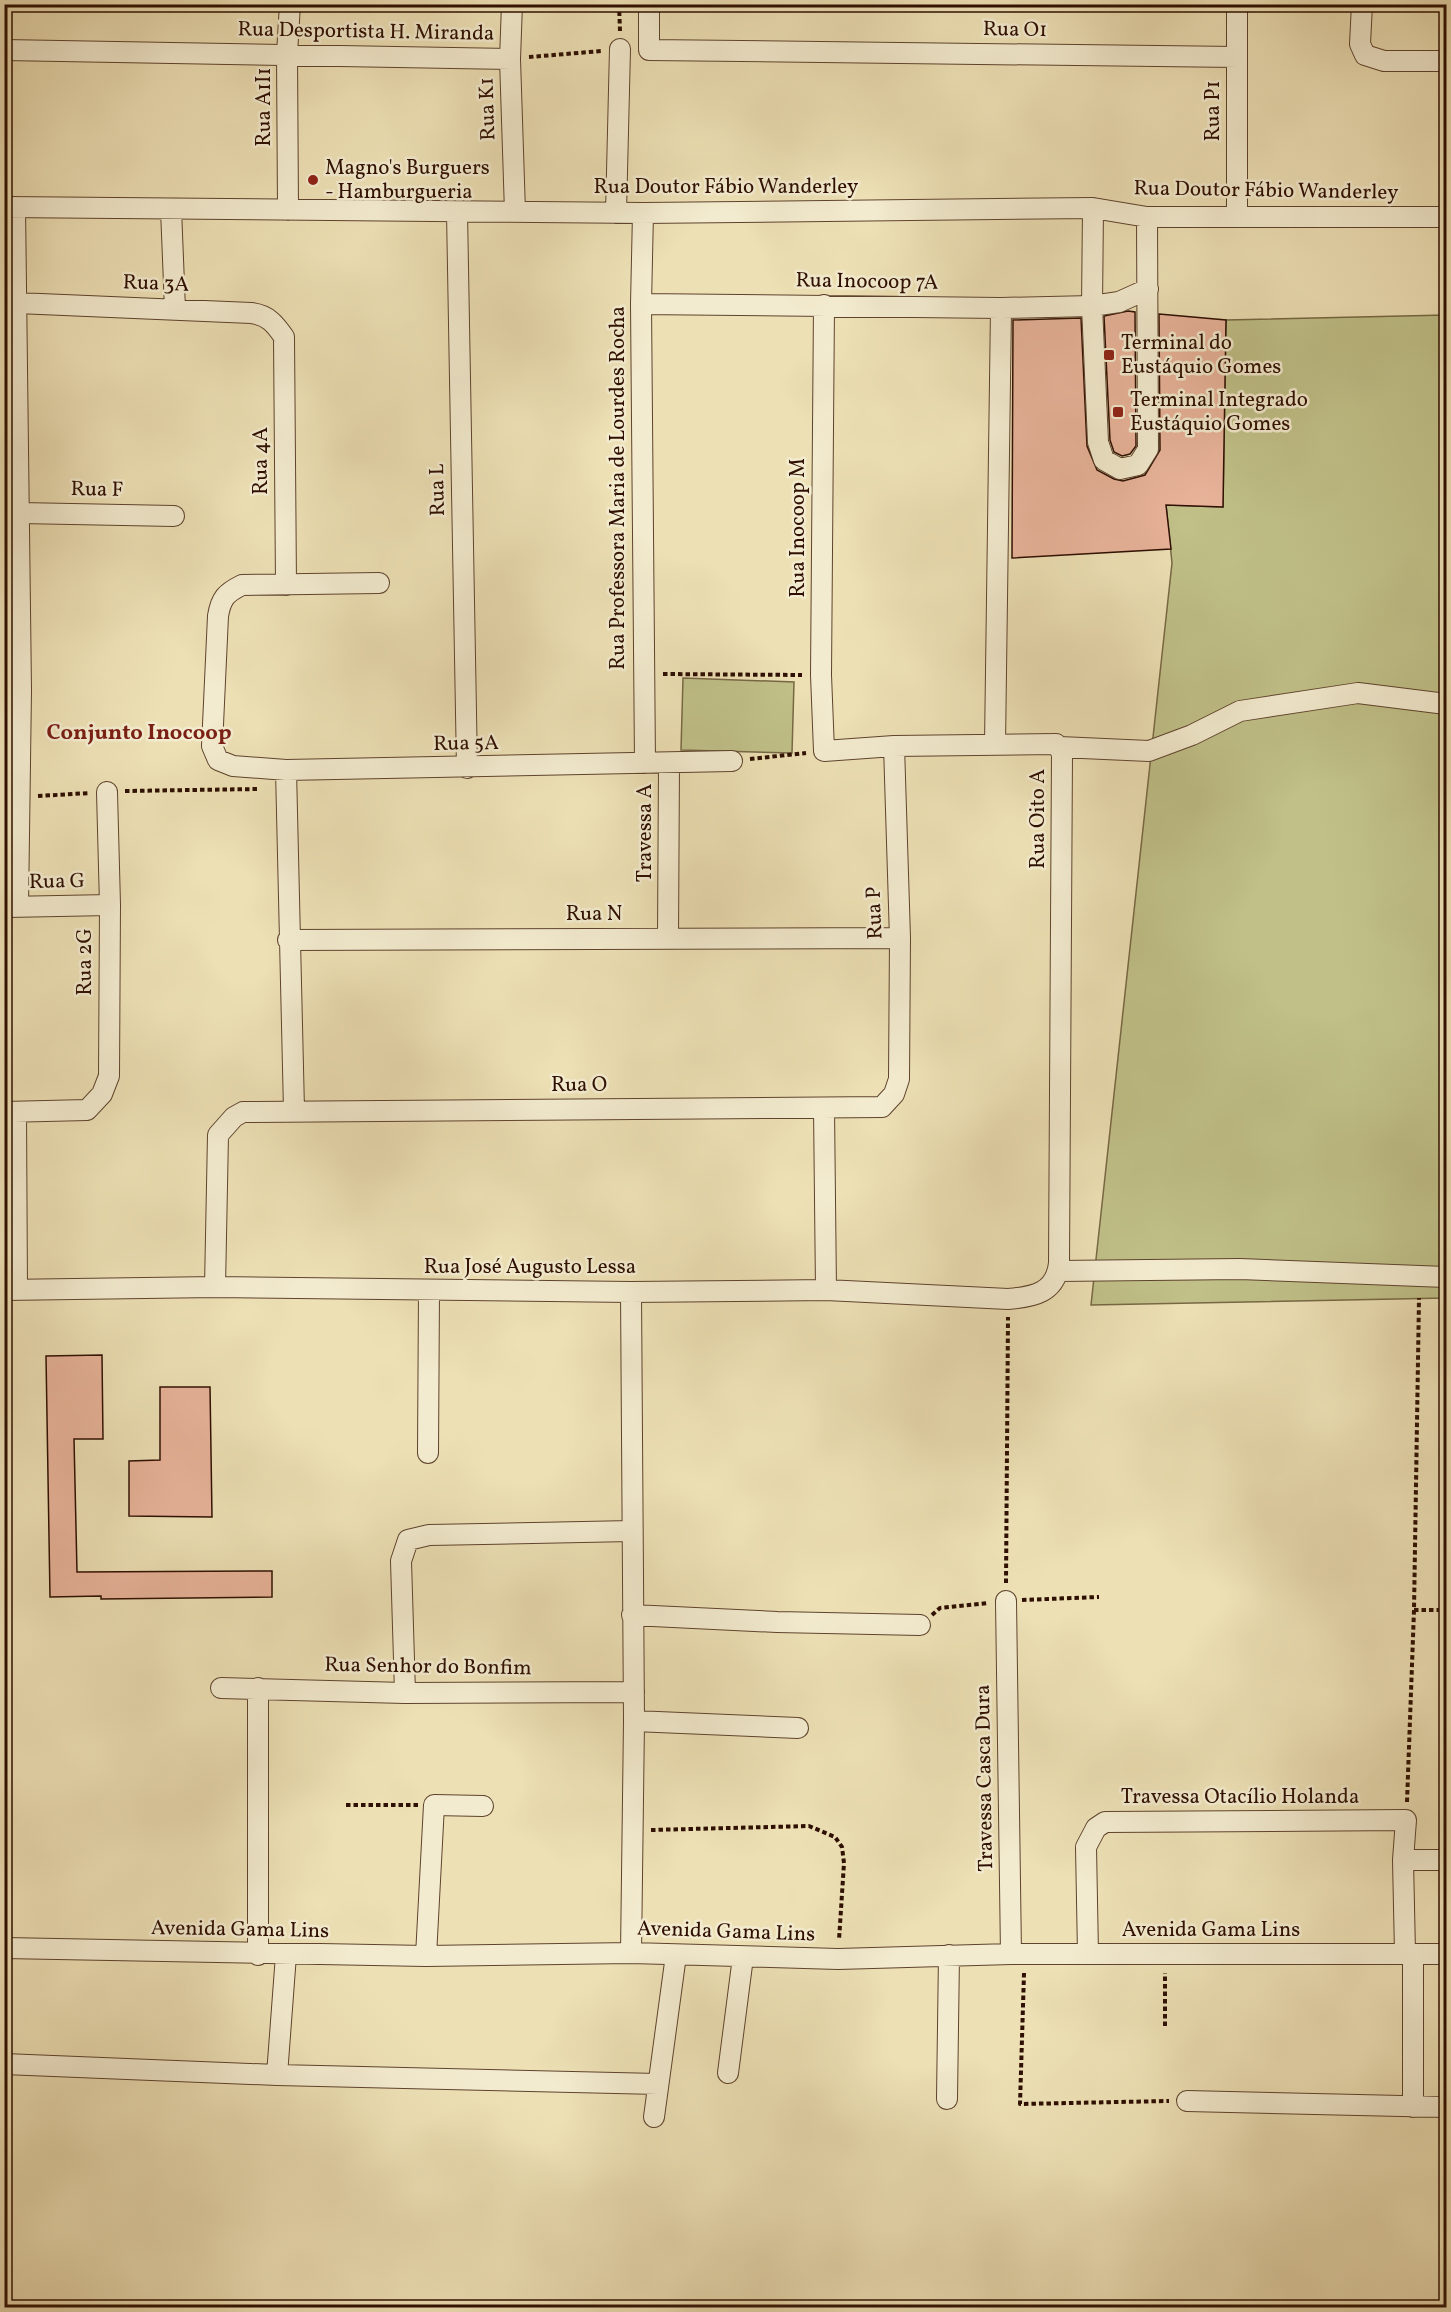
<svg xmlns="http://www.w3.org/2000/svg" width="1451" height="2312" viewBox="0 0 1451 2312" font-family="Vollkorn,serif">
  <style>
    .green { fill: #c0c088; stroke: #776844; stroke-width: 1.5 }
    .building { fill: #e8b39a; stroke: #2e0f00; stroke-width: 1.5 }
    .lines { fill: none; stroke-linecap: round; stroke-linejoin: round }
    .minor-casing { stroke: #5e432d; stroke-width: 22 }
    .path { stroke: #2e0f00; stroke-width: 4; stroke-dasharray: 4.5 3; stroke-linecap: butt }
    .minor { stroke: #f3ebcf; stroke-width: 20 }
    .poi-dot { fill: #8f2418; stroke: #f3ebcf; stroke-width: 2 }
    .labels { text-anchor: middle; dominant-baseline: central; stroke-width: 5; stroke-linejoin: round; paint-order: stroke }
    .street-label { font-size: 21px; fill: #2e0f00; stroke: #f3ebcf }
    .poi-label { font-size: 21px; fill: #2e0f00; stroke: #f3ebcf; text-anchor: start }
    .neighbourhood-label { font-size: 22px; font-weight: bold; fill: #7a1f14; stroke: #f3ebcf }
  </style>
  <rect width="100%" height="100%" fill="#ede0b5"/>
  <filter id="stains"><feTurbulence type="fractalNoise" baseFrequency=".00333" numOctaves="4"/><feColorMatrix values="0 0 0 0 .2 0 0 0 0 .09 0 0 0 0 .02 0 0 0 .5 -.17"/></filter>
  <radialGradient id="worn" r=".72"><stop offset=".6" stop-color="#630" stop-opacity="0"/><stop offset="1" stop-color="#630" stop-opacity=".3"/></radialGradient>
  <path class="green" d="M1446,315v983l-355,7 81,-742 -6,-58 57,2 3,-187z
    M683,678l111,4 -2,71 -111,-3z
    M4,701h5l2,186h-7z"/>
  <path class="building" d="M1128,311l7,1 1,134 -6,8 -8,2 -8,-4 -4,-12 -6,-124z
    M1159,314l67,6 -3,187 -57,-2 5,44 -159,9 1,-238 68,-2 6,128 10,24 17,9 9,2 22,-6 15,-25z
    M102,1355l1,84h-29l3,133 195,-1v26l-171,2v-3l-51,1 -4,-241z
    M160,1387h50l2,130 -83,-1v-55l31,-1z"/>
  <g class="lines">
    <g class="minor-casing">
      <path id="minor" d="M512,4l-2,55 5,153
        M649,4v46l588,7
        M1237,4v213
        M1362,4l-2,40 5,11 19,6h62
        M4,50l506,9
        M4,207l639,6 450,-5 54,9h299
        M15,207l6,483 -3,217
        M1093,208l-1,98 6,136 6,18 16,9 18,-4 10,-16 -1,-232
        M171,209l4,100
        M288,210l-1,-156 3,-50
        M457,212l10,556
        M616,213l4,-164
        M643,213l-2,91 4,459
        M17,303l234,10c17,2 24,11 33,24l2,248
        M641,304l360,4 91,-2 27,-4 29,-13
        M20,513l154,3
        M379,583l-137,2c-16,8 -21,13 -24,31l-6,130 6,14 15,6 53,4 446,-9
        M995,744l6,-436
        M1060,747l89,4 43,-16 48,-24 118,-18 88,11
        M286,770l8,340
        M7,907l103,-2
        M668,938l1,-175
        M288,940l612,-2
        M824,1108l2,182
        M4,1112l83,-2 15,-16 7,-18 1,-171 -3,-113
        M16,1113l1,177
        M1058,1271l182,-2 206,8
        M215,1287l3,-152 16,-18 9,-5 639,-5 12,-13 5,-15 1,-141 -6,-192
        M4,1290l211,-3 416,5 195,-2 182,9c25,-2 48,-6 51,-36l3,-510 -6,-9 -162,2 -70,5 -3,-76 3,-370
        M428,1453l1,-162
        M1006,1601l5,353
        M632,1615l145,7 143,3
        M221,1688l184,5 229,-1
        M405,1693l-4,-132 7,-21 21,-5 203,-4
        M634,1721l164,7
        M1403,1860h43
        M4,1948l422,8 205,-3 207,6 173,-5h435
        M631,1953l3,-232 -3,-429
        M1088,1954l-2,-107 10,-19 9,-6 301,-2 -3,40 2,93
        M1413,1954v153
        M258,1955v-267
        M426,1956l8,-151 49,1
        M4,2064l273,11 381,9
        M728,2073l15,-116
        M277,2075l9,-120
        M947,2099l2,-144
        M1187,2101l259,6
        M654,2117l22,-162"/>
    </g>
    <path class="path" d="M619,4l1,27
      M529,57l73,-6
      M663,674l139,1
      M750,759l56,-6
      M125,791l133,-2
      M38,796l52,-3
      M1006,1583l2,-266
      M1022,1600l77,-3
      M1414,1610h32
      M932,1615l8,-7 48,-5
      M1407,1802l7,-192 5,-312
      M346,1805h72
      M651,1830l158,-4 26,11 7,10 2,16 -5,77
      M1024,1973l-4,131 149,-3
      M1165,2026v-53"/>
    <use href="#minor" class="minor"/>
  </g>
  <g class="poi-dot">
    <circle cx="313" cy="180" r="6"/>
    <rect x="1103" y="349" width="12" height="12" rx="3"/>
    <rect x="1112" y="406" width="12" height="12" rx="3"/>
  </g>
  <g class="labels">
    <g class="street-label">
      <text transform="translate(1015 30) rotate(1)">Rua O1</text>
      <text transform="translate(366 32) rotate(1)">Rua Desportista H. Miranda</text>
      <text transform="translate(264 107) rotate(-90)">Rua A1I1</text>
      <text transform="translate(488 109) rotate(-92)">Rua K1</text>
      <text transform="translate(1213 111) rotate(-90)">Rua P1</text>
      <text x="726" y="187">Rua Doutor Fábio Wanderley</text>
      <text transform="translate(1266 191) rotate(1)">Rua Doutor Fábio Wanderley</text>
      <text transform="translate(867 282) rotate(1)">Rua Inocoop 7A</text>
      <text transform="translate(156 284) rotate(2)">Rua 3A</text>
      <text transform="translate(261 461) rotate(-90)">Rua 4A</text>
      <text transform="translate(618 488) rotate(-90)">Rua Professora Maria de Lourdes Rocha</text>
      <text transform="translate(97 490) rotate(1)">Rua F</text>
      <text transform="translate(438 490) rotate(-91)">Rua L</text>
      <text transform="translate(798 528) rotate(-90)">Rua Inocoop M</text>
      <text transform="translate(466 744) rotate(-1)">Rua 5A</text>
      <text transform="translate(1038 819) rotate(-90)">Rua Oito A</text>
      <text transform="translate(645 833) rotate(-90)">Travessa A</text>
      <text transform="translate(57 882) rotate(-1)">Rua G</text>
      <text transform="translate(875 913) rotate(-92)">Rua P</text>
      <text x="594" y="914">Rua N</text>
      <text transform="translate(85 962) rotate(-90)">Rua 2G</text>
      <text x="579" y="1085">Rua O</text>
      <text x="530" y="1267">Rua José Augusto Lessa</text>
      <text transform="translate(428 1667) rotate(1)">Rua Senhor do Bonfim</text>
      <text transform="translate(985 1778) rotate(-91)">Travessa Casca Dura</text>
      <text x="1240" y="1797">Travessa Otacílio Holanda</text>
      <text transform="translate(240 1930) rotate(1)">Avenida Gama Lins</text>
      <text x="1211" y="1930">Avenida Gama Lins</text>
      <text transform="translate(726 1932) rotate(2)">Avenida Gama Lins</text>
    </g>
    <g class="poi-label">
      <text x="325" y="168">Magno's Burguers<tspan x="325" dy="24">- Hamburgueria</tspan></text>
      <text x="1121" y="343">Terminal do<tspan x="1121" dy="24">Eustáquio Gomes</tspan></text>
      <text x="1130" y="400">Terminal Integrado<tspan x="1130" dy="24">Eustáquio Gomes</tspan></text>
    </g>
    <g class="neighbourhood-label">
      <text x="139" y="733">Conjunto Inocoop</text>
    </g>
  </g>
  <rect width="1451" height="2312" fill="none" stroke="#ede0b5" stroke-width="24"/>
  <rect x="6" y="6" width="1439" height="2300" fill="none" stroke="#2e0f00" stroke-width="3"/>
  <rect x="12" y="12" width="1427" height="2288" fill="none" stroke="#2e0f00" stroke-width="1.5"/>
  <rect width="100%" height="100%" filter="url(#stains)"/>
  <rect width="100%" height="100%" fill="url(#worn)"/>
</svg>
